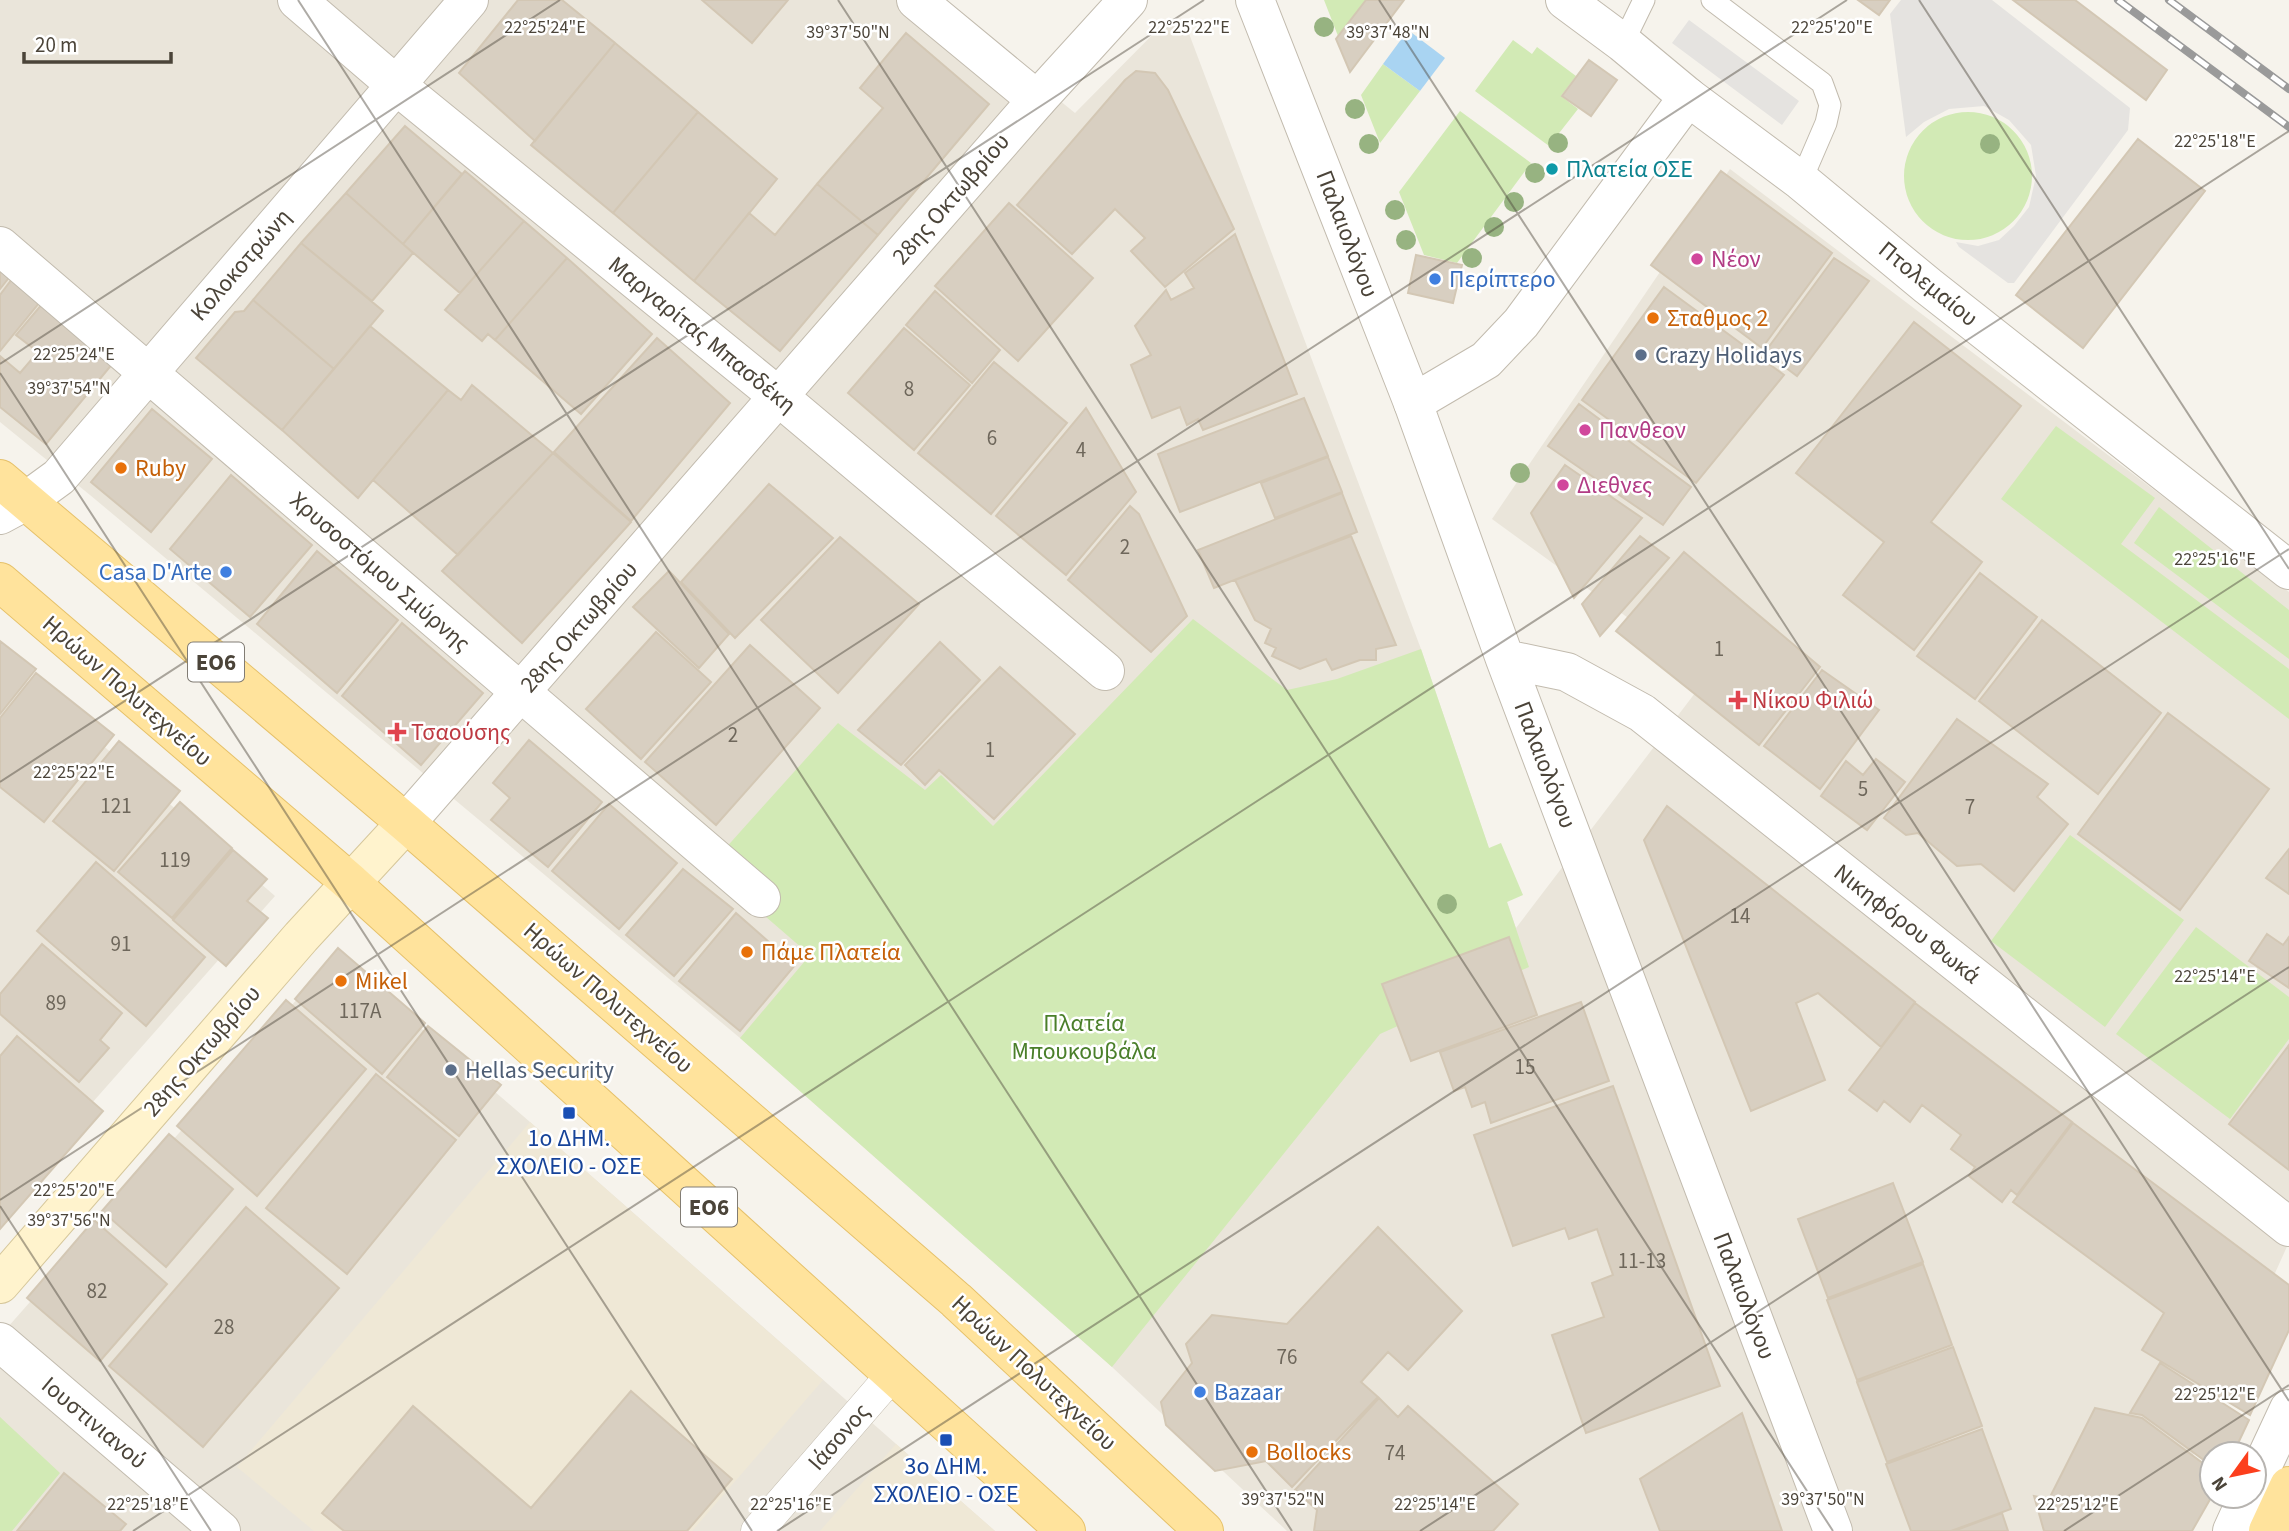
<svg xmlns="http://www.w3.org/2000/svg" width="2289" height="1531" viewBox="0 0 2289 1531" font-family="'Source Sans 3',sans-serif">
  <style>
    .residential { fill: #eae5da }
    .education { fill: #efe8d6 }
    .green { fill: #d2eab5 }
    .parking { fill: #e5e3e0 }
    .water { fill: #a9d4f2 }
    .building { fill: #d8cfc1; stroke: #d3c7b4; stroke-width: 2 }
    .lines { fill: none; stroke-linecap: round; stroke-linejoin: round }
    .service-casing { stroke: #c2bbae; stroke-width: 23 }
    .pedestrian-casing { stroke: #c2bbae; stroke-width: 33 }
    .minor-casing { stroke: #c2bbae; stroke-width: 40 }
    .tertiary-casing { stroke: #c2bbae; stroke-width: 40 }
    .secondary-casing { stroke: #d6c79b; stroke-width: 40 }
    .primary-casing { stroke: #e6c16a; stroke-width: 40 }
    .service { stroke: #fff; stroke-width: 21 }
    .pedestrian { stroke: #fff; stroke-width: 32 }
    .minor { stroke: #fff; stroke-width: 38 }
    .tertiary { stroke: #fff; stroke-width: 38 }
    .secondary { stroke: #fff3cd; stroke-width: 38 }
    .primary { stroke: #ffe39c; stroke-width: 38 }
    .rail-casing { stroke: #9a9a9a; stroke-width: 8 }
    .rail { stroke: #fff; stroke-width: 5; stroke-dasharray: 16; stroke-linecap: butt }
    .tree { fill: #97b381 }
    .ticks { fill: none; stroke: #4b4439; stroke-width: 2; stroke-opacity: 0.45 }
    .culture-dot { fill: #0f9aa8; stroke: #fff; stroke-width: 2.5 }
    .hotel-dot { fill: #d1479c; stroke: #fff; stroke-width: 2.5 }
    .shop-dot { fill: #3f7fe0; stroke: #fff; stroke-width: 2.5 }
    .food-dot { fill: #e8710a; stroke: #fff; stroke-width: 2.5 }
    .service-dot { fill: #5c6f8a; stroke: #fff; stroke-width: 2.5 }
    .health-dot { fill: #e0444e; stroke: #fff; stroke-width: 2.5 }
    .transit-dot { fill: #1a4fb4; stroke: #fff; stroke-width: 2.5 }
    .labels { text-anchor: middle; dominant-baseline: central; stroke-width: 5; stroke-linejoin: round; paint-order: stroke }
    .number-label { font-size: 21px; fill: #6e675b }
    .shield { fill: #fff; stroke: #817c74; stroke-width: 2 }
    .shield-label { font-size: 23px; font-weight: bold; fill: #4b4439 }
    .culture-label { font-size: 24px; fill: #0d838f; stroke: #fff; text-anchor: start }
    .street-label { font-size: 24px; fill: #4b4439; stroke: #fff }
    .hotel-label { font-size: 24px; fill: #b23c85; stroke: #fff; text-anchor: start }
    .shop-label { font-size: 24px; fill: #366cbe; stroke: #fff; text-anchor: start }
    .food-label { font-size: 24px; fill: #c56008; stroke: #fff; text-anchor: start }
    .service-label { font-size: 24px; fill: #4e5e75; stroke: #fff; text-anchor: start }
    .health-label { font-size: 24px; fill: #be3a42; stroke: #fff; text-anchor: start }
    .park-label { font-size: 24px; fill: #4a7f2a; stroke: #fff }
    .transit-label { font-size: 24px; fill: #164399; stroke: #fff }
    .ticks-label { font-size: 18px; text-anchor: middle; fill: #4b4439; stroke: #fff; stroke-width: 5; stroke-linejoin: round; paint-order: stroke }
  </style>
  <rect width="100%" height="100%" fill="#f6f3ec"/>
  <path class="residential" d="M0,0h936l139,113 95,-96 18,14 233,618 95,279 192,-252 -216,-157 238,-350 559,423v650l-130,289h-872l-175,-164 -372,-329 -650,-543 -90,-73z
    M0,659l67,55 208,182 -275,311z
    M336,955l194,167 465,409h-995v-195z"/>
  <path class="education" d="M530,1122l293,258 -131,151h-378l-77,-64z
    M896,1444l99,87h-175z"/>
  <path class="green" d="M1324,0h42l-28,36z
    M1513,40l19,14 5,-7 39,29 -15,20 17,13 -29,37 -74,-55z
    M1383,64l37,27 -40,52 -19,-48z
    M1460,111l71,52 -74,100 -33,-8 -25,-63z
    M1904 176a64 64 0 1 1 128 0a64 64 0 1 1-128 0Z
    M2056,426l99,72 -34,46 168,125v50l-288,-220z
    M2159,507l130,103v49l-155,-116z
    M1193,619l94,71 50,-11 84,-30 68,199 12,-5 22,52 -16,7 22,65 -149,67 -268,333 -372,-329 70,-83 -52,-45 -35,-59 115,-128 87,67 16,-15 52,51z
    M2070,835l114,85 -79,107 -114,-86z
    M2196,927l93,70v42l-59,80 -114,-85z
    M0,1417l60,56 -48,58h-12z"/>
  <path class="parking" d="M1901,0h91l138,108 -2,22 -114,153h-6l-49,-36 -3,-5 22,4 21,-6 15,-14 15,-19 7,-31 -5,-31 -22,-25 -25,-14 -35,3 -25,13 -18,15 -16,-123z
    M1689,20l110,81 -17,24 -110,-82z"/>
  <path class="water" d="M1408,30l37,28 -25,33 -37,-27z"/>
  <path class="building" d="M518,0h44l53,43 -80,98 -76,-68z
    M702,0h86l-36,43z
    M1366,0h38l-54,72 -14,-33z
    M1858,0h32l-11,15z
    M2013,0h62l92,70 -21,30z
    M906,33l83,71 -111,131 -61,-51 66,-76 -23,-20z
    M615,43l83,69 -85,101 -82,-68z
    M1589,60l28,20 -26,36 -29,-20z
    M1136,71l19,2 13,17 66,139 -69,58 -34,-36 14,-13 -30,-29 -43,45 -55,-49 108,-125z
    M698,112l79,67 -83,102 -81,-68z
    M405,126l57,48 -59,70 -57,-51z
    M2138,139l67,52 -122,157 -67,-53z
    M465,171l59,50 -64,72 -57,-49z
    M1721,171l111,82 -70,95 -111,-83z
    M817,184l61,51 -98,116 -86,-70 55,-68 26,22z
    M346,193l67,60 -41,48 -71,-58z
    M1009,203l84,75 -75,83 -83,-75z
    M524,221l43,37 -72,82 -7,-6 -6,7 -37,-31z
    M1235,234l62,160 -94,36 -5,-11 -11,6 -7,-18 -28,11 -21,-53 20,-10 -16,-29 31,-36 5,10 23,-12 -9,-15z
    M301,243l82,68 -49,58 -81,-69z
    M1416,255l46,10 -9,38 -45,-10z
    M0,258l15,12 -15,19z
    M567,258l85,76 -71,80 -86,-74z
    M1834,258l35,23 -72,95 -32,-24z
    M12,279l28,23 -40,49v-56z
    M1664,287l120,88 -88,108 -114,-83z
    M935,291l65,59 -28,33 -66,-58z
    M253,300l81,69 -52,61 -86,-72 39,-46 9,-1z
    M43,303l70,60 -67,81 -46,-37v-51l20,17 18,-21 -22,-17z
    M1914,322l107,84 -90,116 51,40 -68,88 -71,-55 41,-53 -88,-69z
    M370,326l78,64 -90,108 -76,-68z
    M904,328l66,57 -56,65 -66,-57z
    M657,338l73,65 -99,118 -77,-69z
    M994,362l73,61 -76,91 -73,-61z
    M472,385l81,68 -95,102 -85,-75 75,-90 13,10z
    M1304,398l24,58 -148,56 -22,-58z
    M1579,404l112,83 -28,38 -115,-79z
    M1086,408l50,84 -70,83 -70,-59z
    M152,409l60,50 -61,73 -60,-50z
    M553,453l78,69 -109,121 -80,-72z
    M1328,457l14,35 -67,26 -14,-35z
    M1565,465l77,53 -68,80 -43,-85z
    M231,475l81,70 -62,72 -80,-68z
    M769,484l64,54 -98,100 -54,-56z
    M1342,493l15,39 -143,56 -16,-38z
    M1130,506l9,8 48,102 -36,36 -83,-72z
    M1351,536l45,109 -20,4v11h-16l-28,10 -6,-11 -26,10 -28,-13 4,-8 -11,-5 6,-14 -16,-9 -20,-40z
    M1640,536l29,22 -69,78 -18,-32z
    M840,537l79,67 -81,89 -77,-73z
    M317,551l81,69 -61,73 -80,-69z
    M1684,552l136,115 -61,78 -143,-114z
    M669,571l60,63 -30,34 -66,-61z
    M1980,573l57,44 -62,82 -58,-43z
    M2042,620l119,93 -63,81 -119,-93z
    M402,623l81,70 -62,72 -79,-69z
    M656,632l55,50 -70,77 -55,-50z
    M0,641l36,28 -36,45z
    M940,642l40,38 -79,85 -43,-35z
    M750,645l70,63 -104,117 -71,-63z
    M1000,667l75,67 -81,85 -55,-49 -14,15 -20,-20z
    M1822,670l57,40 -59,79 -56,-43z
    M36,673l78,62 -70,87 -44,-35v-69z
    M2168,713l101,76 -89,121 -102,-76z
    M1957,719l91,65 -11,13 31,27 -54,67 -33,-27 -24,2 -39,-33 -12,2 -22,-17z
    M529,740l73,62 -54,65 -57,-47 19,-22 -17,-15z
    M119,741l61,50 -66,80 -61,-50z
    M1876,759l29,23 -38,48 -46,-34 25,-35 17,14z
    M180,802l52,46 -60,70 -54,-46z
    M609,804l68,59 -58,66 -67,-58z
    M1667,806l248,196 -34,45 -63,-54 -22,10 29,77 -74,31 -107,-271z
    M2289,849v45l-23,-16z
    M233,850l34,29 -20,22 21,17 -42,48 -53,-46z
    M96,862l109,95 -59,69 -109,-95z
    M683,869l50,40 -59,67 -48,-41z
    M736,913l59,52 -55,66 -61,-50z
    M2267,934l16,11 6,-8v51l-40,-27z
    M1509,937l28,78 -126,46 -29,-77z
    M42,944l80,69 -22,27 9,8 -30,34 -79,-68v-20z
    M338,948l87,75 -43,51 -87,-75z
    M286,1000l80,69 -109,127 -80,-70z
    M1581,1002l28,79 -118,42 -6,-21 -13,5 -7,-20 -11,4 -14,-39z
    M1915,1003l157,119 -55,73 -6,-5 -9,12 -33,-26 6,-9 -24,-18 10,-14 -39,-30 -12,17 -26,-21 -7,10 -28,-21z
    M428,1026l73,59 -42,51 -72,-59z
    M17,1036l86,75 -103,118v-173z
    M2289,1045v125l-60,-46z
    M376,1074l80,66 -109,134 -81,-66z
    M1613,1086l107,300 -134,47 -34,-98 52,-18 -12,-34 21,-8 -16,-46 -28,10 -4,-11 -52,18 -39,-111z
    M2073,1123l216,162v45l-39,85 -108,-65 22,-37 -151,-111z
    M169,1134l64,55 -67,78 -64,-56z
    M1893,1183l30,79 -95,36 -30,-79z
    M246,1207l93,81 -136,159 -94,-81z
    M94,1220l73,64 -67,77 -73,-63z
    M1378,1227l84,84 -54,59 -20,-18 -27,30 17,15 -86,90 -26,-26 -51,10 -49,-46 -5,-23 31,-39 -6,-19 26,-29 75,9z
    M1923,1264l29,81 -95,35 -30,-80z
    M1953,1347l29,79 -95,36 -30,-80z
    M2160,1363l89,57 -16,34h-21v12l-70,-51 -12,-2z
    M631,1391l101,88 -45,52h-343l-22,-18 91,-107 118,102z
    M1379,1398l19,19 10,-11 110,98 -25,27h-179l3,-21 -22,-20z
    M2095,1408l47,10 70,52v26l-20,35h-148l-10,-35 15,3z
    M1742,1413l40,118h-122l-20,-52z
    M1982,1429l29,80 -60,22h-40l-25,-67z
    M64,1473l62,51 -6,7h-103z
    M2002,1513l6,18h-54z"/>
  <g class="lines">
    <g class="service-casing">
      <path id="service" d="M1712,0l110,83 8,22 -4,18 -25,58
        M1623,43l21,-43"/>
    </g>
    <g class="pedestrian-casing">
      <path id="pedestrian" d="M757,1531l136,-157"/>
    </g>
    <g class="minor-casing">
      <path id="minor" d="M297,0l99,85 383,312 326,274
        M916,0l121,100
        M1688,97l113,84 127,105 361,284
        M0,246l761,652
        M1413,403l92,256 328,872
        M0,515l26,-14 33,-24 410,-477
        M1505,659l62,13 75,41 647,514
        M0,1342l221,189
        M2254,1484l35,-75
        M2232,1531l16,-35"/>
    </g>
    <g class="tertiary-casing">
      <path id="tertiary" d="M1255,0l158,403 73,-43 35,-37 167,-226 -65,-54 -58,-43
        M406,823l631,-723 91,-100"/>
    </g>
    <g class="secondary-casing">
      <path id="secondary" d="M0,1284l301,-347 105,-114"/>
    </g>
    <g class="primary-casing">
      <path id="primary" d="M0,479l406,344 550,477 248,231
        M0,582l351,301 715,648
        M2268,1531l21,-45"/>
    </g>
    <use href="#service" class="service"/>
    <use href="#pedestrian" class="pedestrian"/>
    <use href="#minor" class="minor"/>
    <use href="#tertiary" class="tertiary"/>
    <use href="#secondary" class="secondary"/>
    <use href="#primary" class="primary"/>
    <g class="rail-casing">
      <path id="rail" d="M2118,0l171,127
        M2169,0l120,89"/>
    </g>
    <use href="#rail" class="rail"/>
  </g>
  <g class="tree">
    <circle cx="1324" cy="27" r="10"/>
    <circle cx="1355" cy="109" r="10"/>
    <circle cx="1558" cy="143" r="10"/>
    <circle cx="1369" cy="144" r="10"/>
    <circle cx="1990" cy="144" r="10"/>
    <circle cx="1535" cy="173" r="10"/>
    <circle cx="1514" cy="202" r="10"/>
    <circle cx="1395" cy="210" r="10"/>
    <circle cx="1494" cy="227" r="10"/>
    <circle cx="1406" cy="240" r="10"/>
    <circle cx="1472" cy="258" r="10"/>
    <circle cx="1520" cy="473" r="10"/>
    <circle cx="1447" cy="904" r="10"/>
  </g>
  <path class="ticks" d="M298,0l994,1531M838,0l995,1531M1379,0l910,1401M1919,0l370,569M0,364l560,-364M0,373l752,1158M0,782l1204,-782M0,1200l1847,-1200M0,1206l211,325M133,1531l2156,-1400M777,1531l1512,-982M1420,1531l869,-564M2064,1531l225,-146"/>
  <circle class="culture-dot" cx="1552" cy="169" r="7"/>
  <g class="hotel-dot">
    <circle cx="1697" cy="259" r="7"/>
    <circle cx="1585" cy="430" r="7"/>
    <circle cx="1563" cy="485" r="7"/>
  </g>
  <g class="shop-dot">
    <circle cx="1435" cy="279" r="7"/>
    <circle cx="226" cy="572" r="7"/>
    <circle cx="1200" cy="1392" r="7"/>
  </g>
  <g class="food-dot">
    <circle cx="1653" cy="318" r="7"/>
    <circle cx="121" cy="468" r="7"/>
    <circle cx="747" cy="952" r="7"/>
    <circle cx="341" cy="981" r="7"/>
    <circle cx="1252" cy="1452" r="7"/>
  </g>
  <g class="service-dot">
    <circle cx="1641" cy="355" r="7"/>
    <circle cx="451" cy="1070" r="7"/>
  </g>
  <g class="health-dot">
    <path d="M1734.5 689.5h7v7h7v7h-7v7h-7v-7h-7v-7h7z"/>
    <path d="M393.5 721.5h7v7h7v7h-7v7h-7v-7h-7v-7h7z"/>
  </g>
  <g class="transit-dot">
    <rect x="562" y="1106" width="14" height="14" rx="3.5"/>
    <rect x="939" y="1433" width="14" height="14" rx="3.5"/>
  </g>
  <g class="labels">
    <g class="number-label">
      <text x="909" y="389">8</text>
      <text x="992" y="438">6</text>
      <text x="1081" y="450">4</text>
      <text x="1125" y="547">2</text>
      <text x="1719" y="649">1</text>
      <text x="733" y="735">2</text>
      <text x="990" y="750">1</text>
      <text x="1863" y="789">5</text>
      <text x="116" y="806">121</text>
      <text x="1970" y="807">7</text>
      <text x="175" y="860">119</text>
      <text x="1740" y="916">14</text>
      <text x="121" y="944">91</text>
      <text x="56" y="1003">89</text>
      <text x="360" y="1011">117A</text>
      <text x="1525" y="1067">15</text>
      <text x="1642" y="1261">11-13</text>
      <text x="97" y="1291">82</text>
      <text x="224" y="1327">28</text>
      <text x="1287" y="1357">76</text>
      <text x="1395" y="1453">74</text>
    </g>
    <g class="shield">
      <rect x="188" y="642.5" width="56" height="39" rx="5"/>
      <rect x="681" y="1187.5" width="56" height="39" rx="5"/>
    </g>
    <g class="shield-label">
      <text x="216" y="662">ΕΟ6</text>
      <text x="709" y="1207">ΕΟ6</text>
    </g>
    <g class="culture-label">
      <text x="1566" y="169">Πλατεία ΟΣΕ</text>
    </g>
    <g class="street-label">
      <text transform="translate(951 199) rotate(-49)">28ης Οκτωβρίου</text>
      <text transform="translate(1347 234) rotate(69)">Παλαιολόγου</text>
      <text transform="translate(241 265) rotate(-49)">Κολοκοτρώνη</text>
      <text transform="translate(1928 284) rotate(39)">Πτολεμαίου</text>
      <text transform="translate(702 335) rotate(39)">Μαργαρίτας Μπασδέκη</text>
      <text transform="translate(380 572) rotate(41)">Χρυσοστόμου Σμύρνης</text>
      <text transform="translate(579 627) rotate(-49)">28ης Οκτωβρίου</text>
      <text transform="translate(127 691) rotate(41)">Ηρώων Πολυτεχνείου</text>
      <text transform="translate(1545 765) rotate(69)">Παλαιολόγου</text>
      <text transform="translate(1907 924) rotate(38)">Νικηφόρου Φωκά</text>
      <text transform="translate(608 998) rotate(41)">Ηρώων Πολυτεχνείου</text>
      <text transform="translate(202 1051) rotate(-49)">28ης Οκτωβρίου</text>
      <text transform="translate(1744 1296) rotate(69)">Παλαιολόγου</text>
      <text transform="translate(1034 1373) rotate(43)">Ηρώων Πολυτεχνείου</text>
      <text transform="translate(94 1423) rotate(40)">Ιουστινιανού</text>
      <text transform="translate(839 1437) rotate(-49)">Ιάσονος</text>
    </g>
    <g class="hotel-label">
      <text x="1711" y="259">Νέον</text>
      <text x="1599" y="430">Πανθεον</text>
      <text x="1577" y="485">Διεθνες</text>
    </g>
    <g class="shop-label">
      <text x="1449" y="279">Περίπτερο</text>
      <text x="212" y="572" text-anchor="end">Casa D'Arte</text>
      <text x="1214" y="1392">Bazaar</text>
    </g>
    <g class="food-label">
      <text x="1667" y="318">Σταθμος 2</text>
      <text x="135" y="468">Ruby</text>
      <text x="761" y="952">Πάμε Πλατεία</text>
      <text x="355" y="981">Mikel</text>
      <text x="1266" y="1452">Bollocks</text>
    </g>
    <g class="service-label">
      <text x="1655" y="355">Crazy Holidays</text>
      <text x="465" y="1070">Hellas Security</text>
    </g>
    <g class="health-label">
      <text x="1752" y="700">Νίκου Φιλιώ</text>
      <text x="411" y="732">Τσαούσης</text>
    </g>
    <g class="park-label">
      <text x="1084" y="1023">Πλατεία<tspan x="1084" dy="28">Μπουκουβάλα</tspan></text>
    </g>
    <g class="transit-label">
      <text x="569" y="1138">1ο ΔΗΜ.<tspan x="569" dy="28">ΣΧΟΛΕΙΟ - ΟΣΕ</tspan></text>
      <text x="946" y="1466">3o ΔΗΜ.<tspan x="946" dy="28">ΣΧΟΛΕΙΟ - ΟΣΕ</tspan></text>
    </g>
  </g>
  <g class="ticks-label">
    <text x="545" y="33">22°25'24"E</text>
    <text x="1189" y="33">22°25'22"E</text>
    <text x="1832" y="33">22°25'20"E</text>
    <text x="848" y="38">39°37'50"N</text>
    <text x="1388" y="38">39°37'48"N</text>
    <text x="2215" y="147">22°25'18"E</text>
    <text x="74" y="360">22°25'24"E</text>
    <text x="69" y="394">39°37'54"N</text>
    <text x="2215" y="565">22°25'16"E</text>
    <text x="74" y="778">22°25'22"E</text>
    <text x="2215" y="982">22°25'14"E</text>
    <text x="74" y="1196">22°25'20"E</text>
    <text x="69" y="1226">39°37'56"N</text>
    <text x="2215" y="1400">22°25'12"E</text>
    <text x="1283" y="1505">39°37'52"N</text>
    <text x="1823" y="1505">39°37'50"N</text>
    <text x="148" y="1510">22°25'18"E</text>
    <text x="791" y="1510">22°25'16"E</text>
    <text x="1435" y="1510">22°25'14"E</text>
    <text x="2078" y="1510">22°25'12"E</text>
  </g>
  <g transform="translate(2233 1475) rotate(237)"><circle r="33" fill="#ffffff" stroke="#b7b4b0" stroke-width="2"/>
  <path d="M0-5L12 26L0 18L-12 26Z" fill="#fc3f1d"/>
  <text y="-10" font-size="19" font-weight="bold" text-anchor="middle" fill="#4b4439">N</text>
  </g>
  <path d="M24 52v10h147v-10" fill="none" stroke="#4b4439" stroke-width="3.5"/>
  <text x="35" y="52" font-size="21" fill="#4b4439" stroke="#ffffff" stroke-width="5" paint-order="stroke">20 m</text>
</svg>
